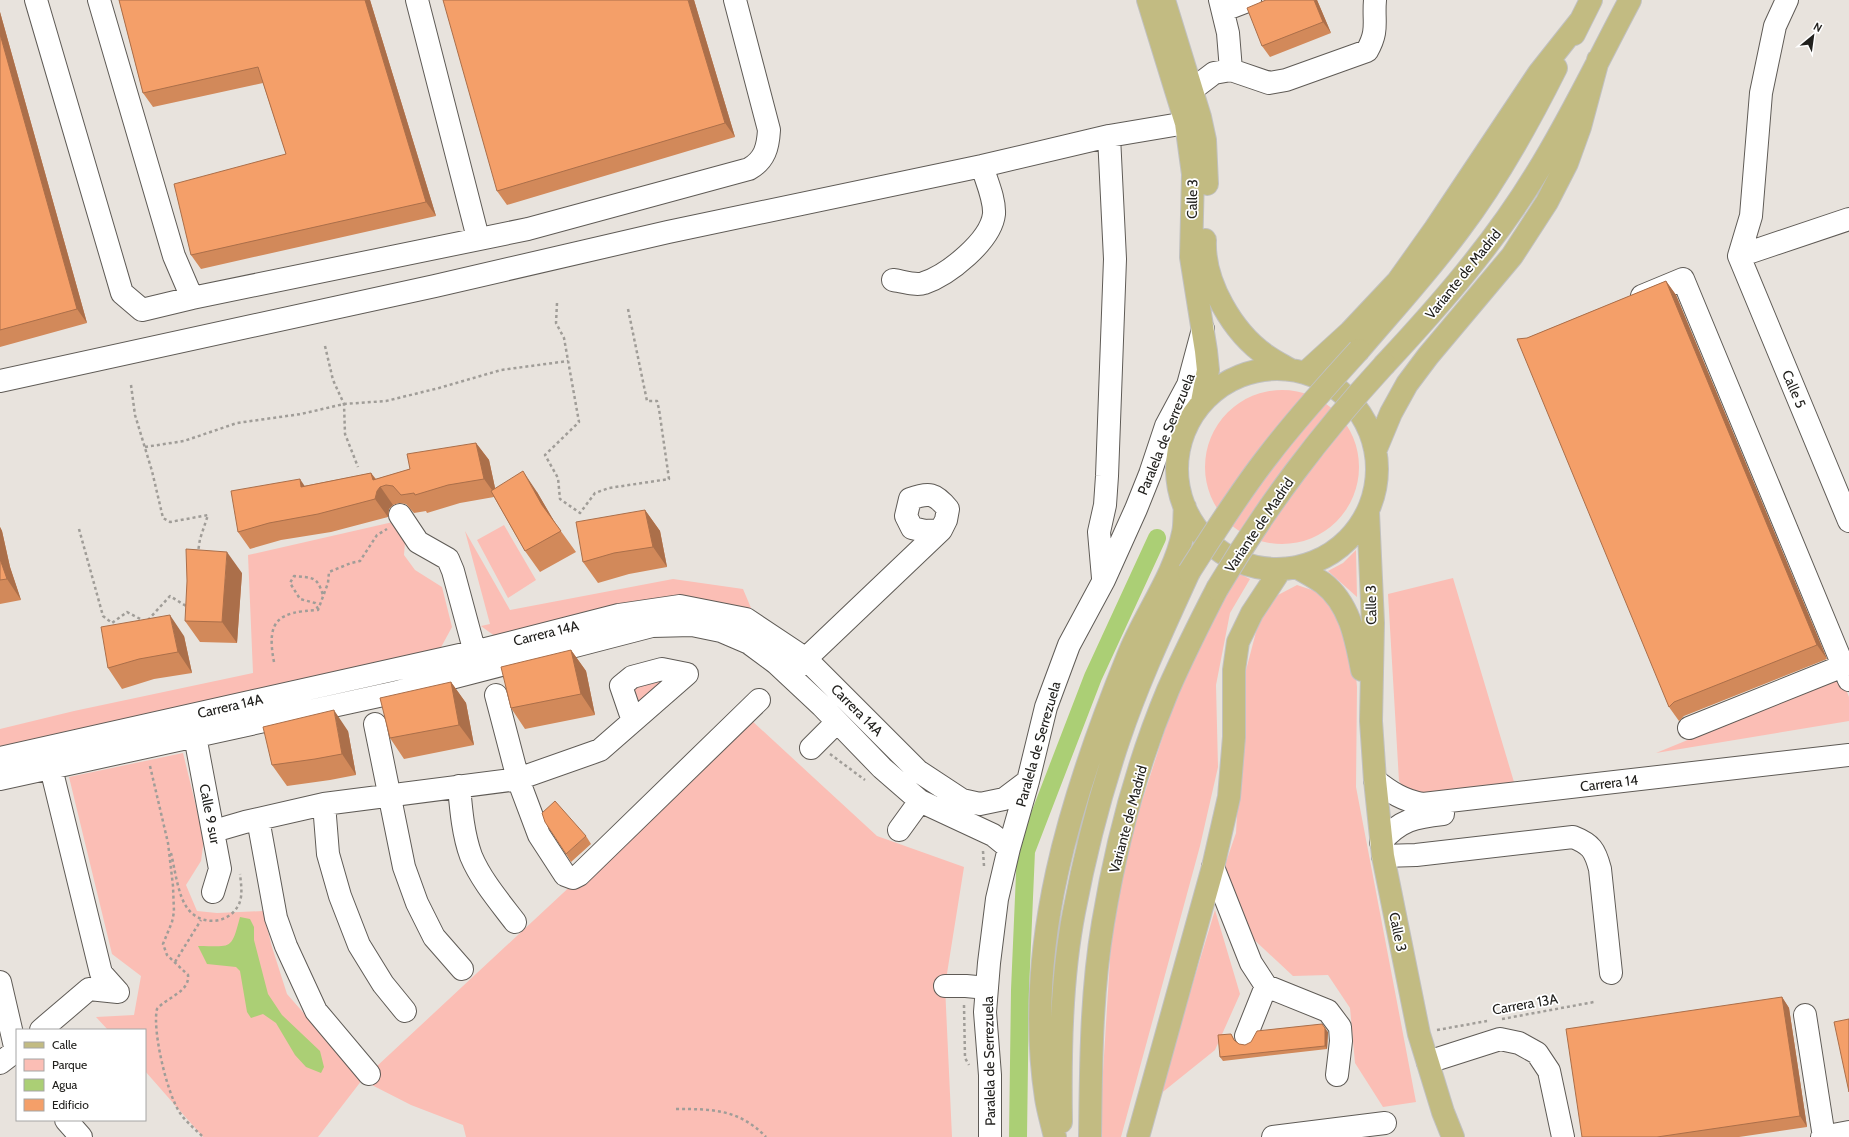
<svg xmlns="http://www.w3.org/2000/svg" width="1849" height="1137" viewBox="0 0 1849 1137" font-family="Cabin,sans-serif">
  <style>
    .green { fill: #fbbeb5 }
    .water { fill: #abcf75 }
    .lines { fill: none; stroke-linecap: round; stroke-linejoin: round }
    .canal { stroke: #abcf75; stroke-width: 18 }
    .minor-casing { stroke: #5f5b56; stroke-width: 24 }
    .major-casing { stroke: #c1c1c0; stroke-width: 24 }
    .path { stroke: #a09d98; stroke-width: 2.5; stroke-dasharray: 3 3; stroke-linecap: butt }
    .minor { stroke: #fff; stroke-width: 22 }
    .major { stroke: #c2bb82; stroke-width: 22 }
    .major-bridge-casing { stroke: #c1c1c0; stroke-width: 24; stroke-linecap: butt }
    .major-bridge { stroke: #c2bb82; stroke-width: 22 }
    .wall { fill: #d2895a }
    .shaded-wall { fill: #ab6f4a }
    .building { fill: #f49f69; stroke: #ab6f4a }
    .labels { text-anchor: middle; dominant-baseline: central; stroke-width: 3.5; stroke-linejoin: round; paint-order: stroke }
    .street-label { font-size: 14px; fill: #21201d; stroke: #fff }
  </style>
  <rect width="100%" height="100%" fill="#e8e3dd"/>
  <path class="green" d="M1205 467a77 77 0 1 1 154 0a77 77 0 1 1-154 0Z
    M393,522l12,20 -1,13 11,15 27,17 10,40 -13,24 -439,114v-36l74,-18 179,-38 -5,-118z
    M504,525l32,55 -28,18 -31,-58z
    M465,531l45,79 163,-31 70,10 19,45 -266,3 -15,-11 9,-2z
    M1356,550l1,47 -29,-26 15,-8z
    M1238,573l12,6 -20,34 -14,72 2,82 -18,79 -79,291h-22l12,-194 18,-101 47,-147 40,-89z
    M1453,578l61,204 -89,16 -17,-5 -9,-12 -11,-187z
    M1297,585l21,7 17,15 18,37 4,43 -1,100 60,315 -33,5 -28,-44 -5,-55 -22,-33 -35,1 -45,-42 -23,-69 11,-32 9,-159 11,-42 9,-20 13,-17z
    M673,677l-37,34 -5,-25z
    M1841,677l8,20v24l-193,32z
    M750,719l127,117 87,31 -19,119 7,151h-486l-3,-12 -52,-20 -49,-25 -44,57h-115l-58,-66v-41h-37l-12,-13 38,-2 7,-39 -29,-22 -43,-177 114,-24 21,86 -3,22 -15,24 11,26 20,2 46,-2 9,36 15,47 75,86z
    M1215,910l25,84 -25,56 -56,45z"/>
  <path class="water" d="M240,917l10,2 4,8v13l14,54 14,21 38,36 4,16 -3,6 -15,-6 -11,-12 -19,-32 -13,-9 -12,4 -4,-6 -7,-41 -4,-4 -29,-3 -9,-18c34,0 33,5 42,-29z"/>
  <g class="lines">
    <path class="canal" d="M1018,1137l2,-147 6,-139 67,-174 64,-139"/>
    <g class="minor-casing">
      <path id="minor" d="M36,0l86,293 20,17 50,-12 336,-69 221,-60c16,-9 19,-22 20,-39l-34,-130
        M99,0l75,256 18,42
        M417,0l61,238
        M1220,0l8,33 3,37
        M1224,10l26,-10
        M1193,89l21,-16 17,-3 38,13 17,-3 81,-29c12,-21 6,-29 8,-51
        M1739,256l110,265
        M1739,256l12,-40 10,-123 14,-67 12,-26
        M1739,256l110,-37
        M893,280c8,1 23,6 31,3 24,-8 67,-42 70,-69 1,-15 -8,-34 -12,-48
        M1642,296l41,-17 166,401
        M0,381l435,-95 233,-54 314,-66 127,-30 77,-13
        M400,515l18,27 30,17 5,12 25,93
        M1103,578l-4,-46 6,-27 2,-29 8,-217 -6,-123
        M796,668l145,-138 5,-10 2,-11c-13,-16 -19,-17 -38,-10l-4,17 6,12 13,3 16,-1
        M496,695l22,84 21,56 26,40 8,3 6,-3 180,-175
        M375,724l29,143 13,36 17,34 28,32
        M1689,728l154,-62
        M195,736l25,133 -7,23
        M811,748l26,-26
        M0,758l482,-108 137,-35 61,-9 66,13 60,40 112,112 44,29 18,4 24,-5 24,-18
        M51,768l50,205 17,19
        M0,779l397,-87 255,-66 40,-1 29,6 28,12 27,20 46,43 60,62 38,33 73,34 16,13
        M1375,780c15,12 29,21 48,24l426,-49
        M459,786c2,23 4,48 12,70 10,24 28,45 44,66
        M324,804l4,50 12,42 19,49 24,39 22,27
        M258,819l18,99 10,28 30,65 53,63
        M899,830l21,-29
        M214,831l31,-9 79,-18 194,-25 82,-29 87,-76 -25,-5 -30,8 -11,9 12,35
        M1381,842c19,-22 34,-25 62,-28
        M1383,856l33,-1 157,-18c18,7 22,13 27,32l11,104
        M1213,867l38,96 15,23 -20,50
        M0,982l16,69
        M945,986h21l21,2
        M1266,986l62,25 12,16 1,14 -4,34
        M1805,1015l19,122
        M41,1030l48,-41 29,3
        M1428,1062l72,-23 19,4 18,10 12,18 14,66
        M0,1063l17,-13
        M66,1120l15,17
        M990,1137v-62l-5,-63 4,-49 8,-64 12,-51 19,-67 18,-74 23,-62 35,-65 32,-71 14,-35 16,-48 22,-41 15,-56
        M1273,1137l112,-14
        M1822,1137l27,-5"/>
    </g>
    <g class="major-casing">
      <path id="major" d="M1148,0l38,123 7,51 -2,83 15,94 2,19 -6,32
        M1164,0l36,117 5,23 2,44
        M1574,34l17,-34
        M1205,240c-2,42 28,93 62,116 7,5 15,9 22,13
        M1359,350c34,-40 69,-78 100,-120 38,-50 69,-106 97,-162
        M1385,364c55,-59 109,-121 151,-190 35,-56 63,-116 94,-174
        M1177 469a100 100 0 1 1 200 0a100 100 0 1 1-200 0Z
        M1305,373l45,-41 48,-51 37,-52 104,-156 42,-53
        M1376,449l15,-36 16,-29 21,-28 84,-100 35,-54 20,-39 13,-36 18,-67
        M1368,512l5,111 -2,98 4,59 8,76 36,178 24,78 10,25
        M1296,567c9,5 18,10 27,16 27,21 33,56 39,87
        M1061,1122c-1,-69 0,-143 13,-210 11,-58 26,-117 45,-173 19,-57 45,-112 70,-167
        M1055,1137c-3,-13 -7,-26 -9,-39 -23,-152 25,-302 82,-442 16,-41 46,-79 55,-123 2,-8 1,-18 2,-26
        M1090,1137c1,-72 1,-143 13,-214 13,-79 34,-159 65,-233 15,-34 32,-68 49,-101
        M1138,1137l75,-270 16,-70 5,-60v-67l4,-28 14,-29 29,-44"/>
    </g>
    <path class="path" d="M557,303l-1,20 8,15 15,84 -34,33 13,23 2,21 20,14 15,-20 14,-5 60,-9 -10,-70 -2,-8h-10l-19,-92
      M325,346l8,34 11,24 1,30 13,33
      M131,385l4,30 17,56 11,47 7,4 38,-7 -8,24 -2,13
      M145,447l39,-6 53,-18 64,-9 43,-10 42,-3 53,-13 62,-18 67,-9
      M79,529l24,87 9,7 15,-11 17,9
      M318,609l-3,-6 -15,-4 -10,-16 4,-7c19,2 23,0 29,19
      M148,620l22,-24 16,10 3,-2
      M274,662c-8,-42 4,-50 44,-52l10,-27 1,-11 22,-9 9,-2 17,-26 10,-6
      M830,754l35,26
      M150,766l18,77 5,43 1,26 -2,10 -9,22 4,11 21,20c2,17 -21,22 -31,34 -5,21 10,85 23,104 6,9 15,16 23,24
      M983,851l1,15
      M171,853c4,16 7,44 17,56 13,17 41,16 51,-5 4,-9 2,-20 1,-30
      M175,962l26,-42
      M964,1005l1,53 4,7
      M1502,1019l92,-17
      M1437,1030l50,-9
      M676,1109c36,0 63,0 90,28"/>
    <use href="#minor" class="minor"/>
    <use href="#major" class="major"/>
    <g class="major-bridge-casing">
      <path id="major-bridge" d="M1189,572c25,-39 50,-79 79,-116 28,-37 60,-72 91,-106
        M1217,589c50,-84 102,-153 168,-225"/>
    </g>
    <use href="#major-bridge" class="major-bridge"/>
  </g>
  <path class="wall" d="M119,0h251l66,216 -235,53 -10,-14 95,-101 -23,-71 -110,24 -10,-14z
    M694,0l41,137 -228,68 -10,-14z
    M1317,0l14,33 -61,24 -8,-11z
    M0,12l87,311 -87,24z
    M1666,281l10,14 151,364 -143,57 -5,5 -10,-14 -142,-369z
    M476,443l13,17 6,28 42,4 18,31 21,29 -36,20 -15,-21 -31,-54 -34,6 -33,10 -1,-2 -12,2 -8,-9 -7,-1 -6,2 -4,4 -1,8 -57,15 -50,8 -31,9 -12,-17 66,-46 67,-13 5,6 34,-10z
    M645,510l15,21 7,36 -38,7 -31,9 -15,-21z
    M0,527l2,4 8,36 11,33 -21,4z
    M242,573l-5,70 -37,-1 -15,-21z
    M184,636l8,37 -38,6 -32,10 -14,-21z
    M571,650l15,21 9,44 -70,14 -14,-21z
    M451,682l15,21 8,42 -70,14 -14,-21z
    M348,731l8,44 -26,5 -43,6 -15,-21z
    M586,836l5,8 -20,18 -5,-8z
    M1782,997l7,11 18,119 -68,10h-157z
    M1328,1032l-1,17 -104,12 -3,-4 11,-23 4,7 4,3 6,1z"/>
  <path class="shaded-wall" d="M365,0h5l66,216 -10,-14z
    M688,0h6l41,137 -10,-14z
    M1314,0h3l14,33 -8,-11z
    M0,12l87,311 -10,-14 -77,-275z
    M1666,281l10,14 151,364 -10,-14z
    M476,443l13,17 8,37 -13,-18z
    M523,471l14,21 20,34 -15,-21z
    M371,473l22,32 -4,4 -1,8 -13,-18 2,-8z
    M300,479l12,18 -11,-10z
    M645,510l15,21 7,36 -14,-20z
    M0,527l2,4 8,36 11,33 -14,-21 -7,-20z
    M227,552l15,21 -5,70 -15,-21z
    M170,615l14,21 8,37 -14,-21z
    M571,650l15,21 9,44 -14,-21z
    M451,682l15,21 8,42 -15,-20z
    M334,710l14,21 8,44 -14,-21z
    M1782,997l7,11 18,119 -7,-11z
    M1325,1028l3,4 -1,17 -2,-3z"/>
  <path class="building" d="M119,0h246l61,202 -235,53 -17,-71 112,-30 -28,-87 -115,26z
    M443,0h245l37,123 -228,68z
    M1266,0h48l9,22 -61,24 -15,-38z
    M0,34l77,275 -77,21z
    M1666,281l151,364 -143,57 -5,5 -152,-368 10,-1z
    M476,443l8,36 -36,6 -33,10 -1,-2 -13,2 -8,-9 -7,-1 -6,2 -3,4 -2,8 -57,15 -49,9 -31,9 -7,-41 69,-12 1,8 70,-14 2,7 37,-11 -3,-15z
    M523,471l19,34 19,26 -36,20 -34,-60z
    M645,510l8,37 -39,6 -31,9 -7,-40z
    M186,549l41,3 -5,70 -37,-1 2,-40z
    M0,559l7,20 -7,1z
    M170,615l8,37 -39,7 -31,9 -7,-41z
    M571,650l10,44 -70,14 -10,-41z
    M451,682l8,43 -69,13 -10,-40z
    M334,710l8,44 -27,5 -43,6 -9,-38z
    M555,801l31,35 -20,18 -21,-32 -3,-9z
    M1782,997l18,119 -143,21h-75l-16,-108z
    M1849,1019v73l-15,-70z
    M1322,1024l3,4v18l-105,11 -2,-22 13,-1 3,6 5,4 6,1 6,-3 6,-11z"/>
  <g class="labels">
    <g class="street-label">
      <text transform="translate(1192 199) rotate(-89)">Calle 3</text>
      <text transform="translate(1463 274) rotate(-51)">Variante de Madrid</text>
      <text transform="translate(1794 389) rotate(67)">Calle 5</text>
      <text transform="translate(1166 434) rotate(-68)">Paralela de Serrezuela</text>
      <text transform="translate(1259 525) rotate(-56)">Variante de Madrid</text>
      <text transform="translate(1371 605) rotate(-91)">Calle 3</text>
      <text transform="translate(546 633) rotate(-14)">Carrera 14A</text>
      <text transform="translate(230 706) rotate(-13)">Carrera 14A</text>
      <text transform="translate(857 710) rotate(45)">Carrera 14A</text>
      <text transform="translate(1038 744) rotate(-74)">Paralela de Serrezuela</text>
      <text transform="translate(1609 783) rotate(-7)">Carrera 14</text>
      <text transform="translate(210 814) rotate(79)">Calle 9 sur</text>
      <text transform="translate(1128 819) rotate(-75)">Variante de Madrid</text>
      <text transform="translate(1398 932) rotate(78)">Calle 3</text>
      <text transform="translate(1525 1004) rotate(-10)">Carrera 13A</text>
      <text transform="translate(989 1061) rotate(-91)">Paralela de Serrezuela</text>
    </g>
  </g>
  <rect x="16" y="1029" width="130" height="92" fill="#ffffff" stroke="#a6a6a5"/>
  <rect x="24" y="1042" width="20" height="6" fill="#c2bb82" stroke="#a6a6a5"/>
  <text x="52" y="1049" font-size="12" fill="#21201d">Calle</text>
  <rect x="24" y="1059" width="20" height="12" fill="#fbbeb5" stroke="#a6a6a5"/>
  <text x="52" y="1069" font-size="12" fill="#21201d">Parque</text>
  <rect x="24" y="1079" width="20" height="12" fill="#abcf75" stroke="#a6a6a5"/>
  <text x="52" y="1089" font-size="12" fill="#21201d">Agua</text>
  <rect x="24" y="1099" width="20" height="12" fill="#f49f69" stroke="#a6a6a5"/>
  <text x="52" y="1109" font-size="12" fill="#21201d">Edificio</text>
  <g transform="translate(1813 36) rotate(29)" stroke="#ffffff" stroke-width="3" paint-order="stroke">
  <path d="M0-3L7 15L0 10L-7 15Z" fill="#21201d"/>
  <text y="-6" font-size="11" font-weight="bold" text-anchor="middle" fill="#21201d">N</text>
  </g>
</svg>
